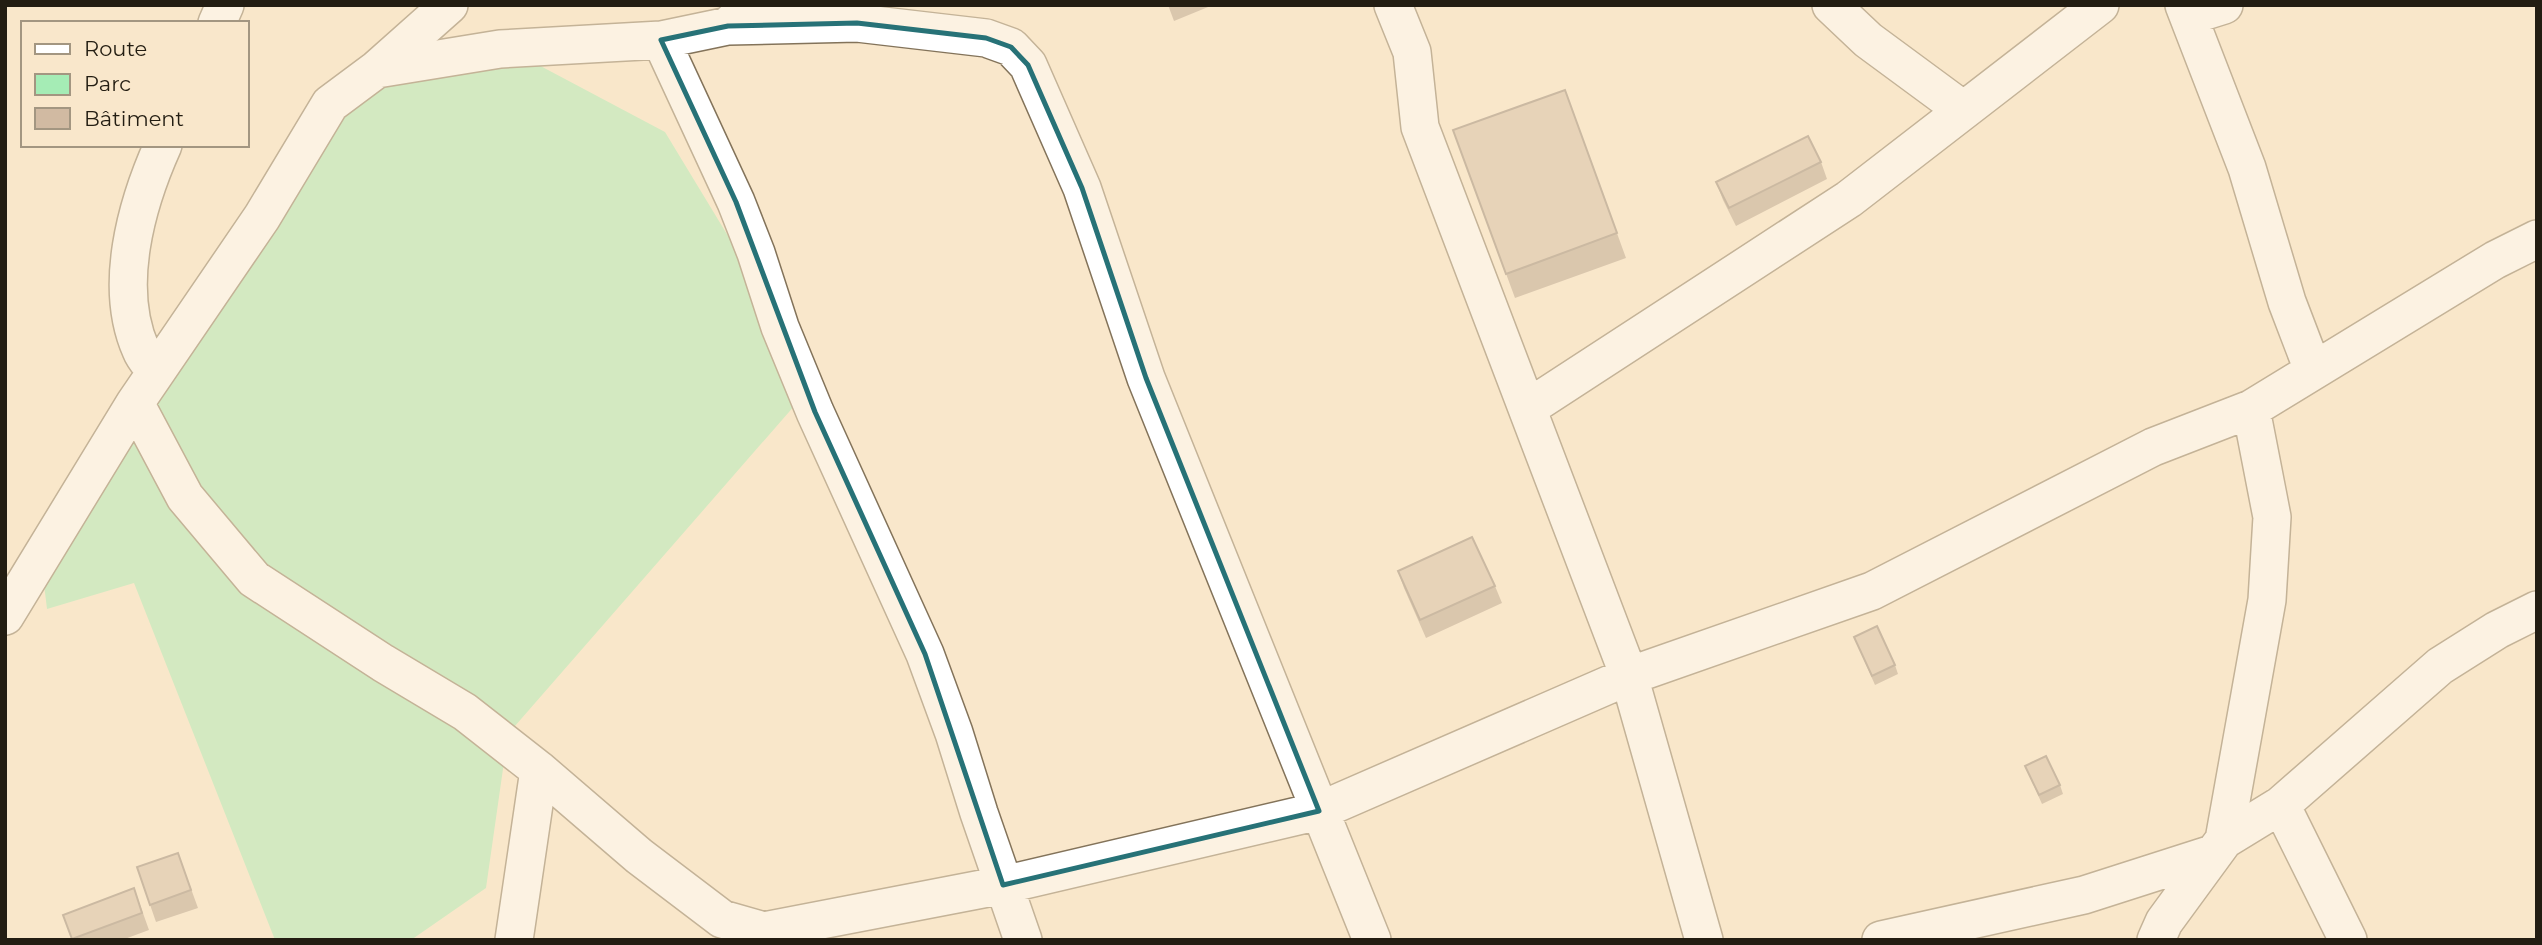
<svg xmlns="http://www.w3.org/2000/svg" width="2542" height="945" viewBox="0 0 2542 945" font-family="Montserrat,sans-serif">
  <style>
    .green { fill: #a5ecb5 }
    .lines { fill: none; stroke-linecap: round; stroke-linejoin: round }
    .minor-casing { stroke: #83735a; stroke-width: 40 }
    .minor { stroke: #fff; stroke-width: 37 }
    .wall { fill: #b4a08b }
    .building { fill: #d1baa2; stroke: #928271; stroke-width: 2 }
    .marked { fill: none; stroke: #277277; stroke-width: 5; stroke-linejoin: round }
  </style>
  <rect width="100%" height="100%" fill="#f9e7cb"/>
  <path class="green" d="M516,53l149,79 151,249 -308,353 -22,154 -75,52h-136l-141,-357 -87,26 -8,-66 267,-404 111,-75z"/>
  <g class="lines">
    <g class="minor-casing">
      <path id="minor" d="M1393,5l19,47 8,75 209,549 75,264
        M1831,5l37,35 95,70
        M2184,5l63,163 40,134 26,68
        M2189,16l35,-11
        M217,23l8,-18
        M728,26l129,-3 129,15 25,9 17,18 54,123 64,190 226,562
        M661,40l75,162 20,51 24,74 35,85 110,242 29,79 25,80 44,127
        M377,69l123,-20 161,-9 67,-14 16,-15
        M156,372c-5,-7 -12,-14 -15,-22 -28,-63 -5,-145 22,-205
        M135,403l50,94 69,82 129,84 82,49 74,58 100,86 83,63 42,12
        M1528,408l321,-209 251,-194
        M5,616l130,-213 127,-186 68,-113 47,-35 72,-64
        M2281,805l67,135
        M2224,840l43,-240 5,-83 -21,-108
        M514,940l25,-170
        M750,940l14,-9 239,-46 316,-74 310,-135 243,-85 281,-144 98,-38 244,-149 42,-21
        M1881,940l203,-45 128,-41
        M2156,940l8,-18 60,-82 57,-35 159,-139 57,-36 40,-20"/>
    </g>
    <use href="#minor" class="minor"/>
  </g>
  <path class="wall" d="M1168,5h45l-39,16z
    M1565,90l61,168 -111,40 -62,-168z
    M1821,162l6,17 -91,47 -13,-26 -7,-18z
    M1398,571l97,15 7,17 -76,35 -22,-50z
    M1854,637l41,28 3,9 -23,11z
    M2025,766l35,19 3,9 -21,10z
    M178,853l20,55 -42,14 -19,-55z
    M134,888l15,42 -27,10h-50l-9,-25z"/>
  <path class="building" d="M1565,90l52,143 -111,41 -53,-144z
    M1808,136l13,26 -92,46 -13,-26z
    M1472,537l23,49 -75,34 -22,-49z
    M1877,626l18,39 -23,11 -18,-39z
    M2046,756l14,29 -21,10 -14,-29z
    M178,853l13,37 -41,15 -13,-38z
    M134,888l8,25 -70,26 -9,-24z"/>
  <path d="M0 0H2542V945H0ZM857,23l129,15 25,9 17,18 54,123 64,190 173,433 -316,74 -78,-231 -110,-242 -79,-210 -75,-162 67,-14z" fill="#f9e7cb" fill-opacity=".55" fill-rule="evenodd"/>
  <path class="marked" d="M857,23l129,15 25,9 17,18 54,123 64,190 173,433 -316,74 -78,-231 -110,-242 -79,-210 -75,-162 67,-14z"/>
  <rect width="2542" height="945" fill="none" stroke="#231d12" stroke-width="14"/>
  <rect x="21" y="21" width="228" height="126" fill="#f9e7cb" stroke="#a39681" stroke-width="2"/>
  <rect x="35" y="44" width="35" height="10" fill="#ffffff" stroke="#a39681" stroke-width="2"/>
  <text x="84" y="56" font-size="21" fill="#231d12">Route</text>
  <rect x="35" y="74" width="35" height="21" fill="#a5ecb5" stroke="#a39681" stroke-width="2"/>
  <text x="84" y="91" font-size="21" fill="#231d12">Parc</text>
  <rect x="35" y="108" width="35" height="21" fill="#d1baa2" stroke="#a39681" stroke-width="2"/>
  <text x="84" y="126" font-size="21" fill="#231d12">Bâtiment</text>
</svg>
